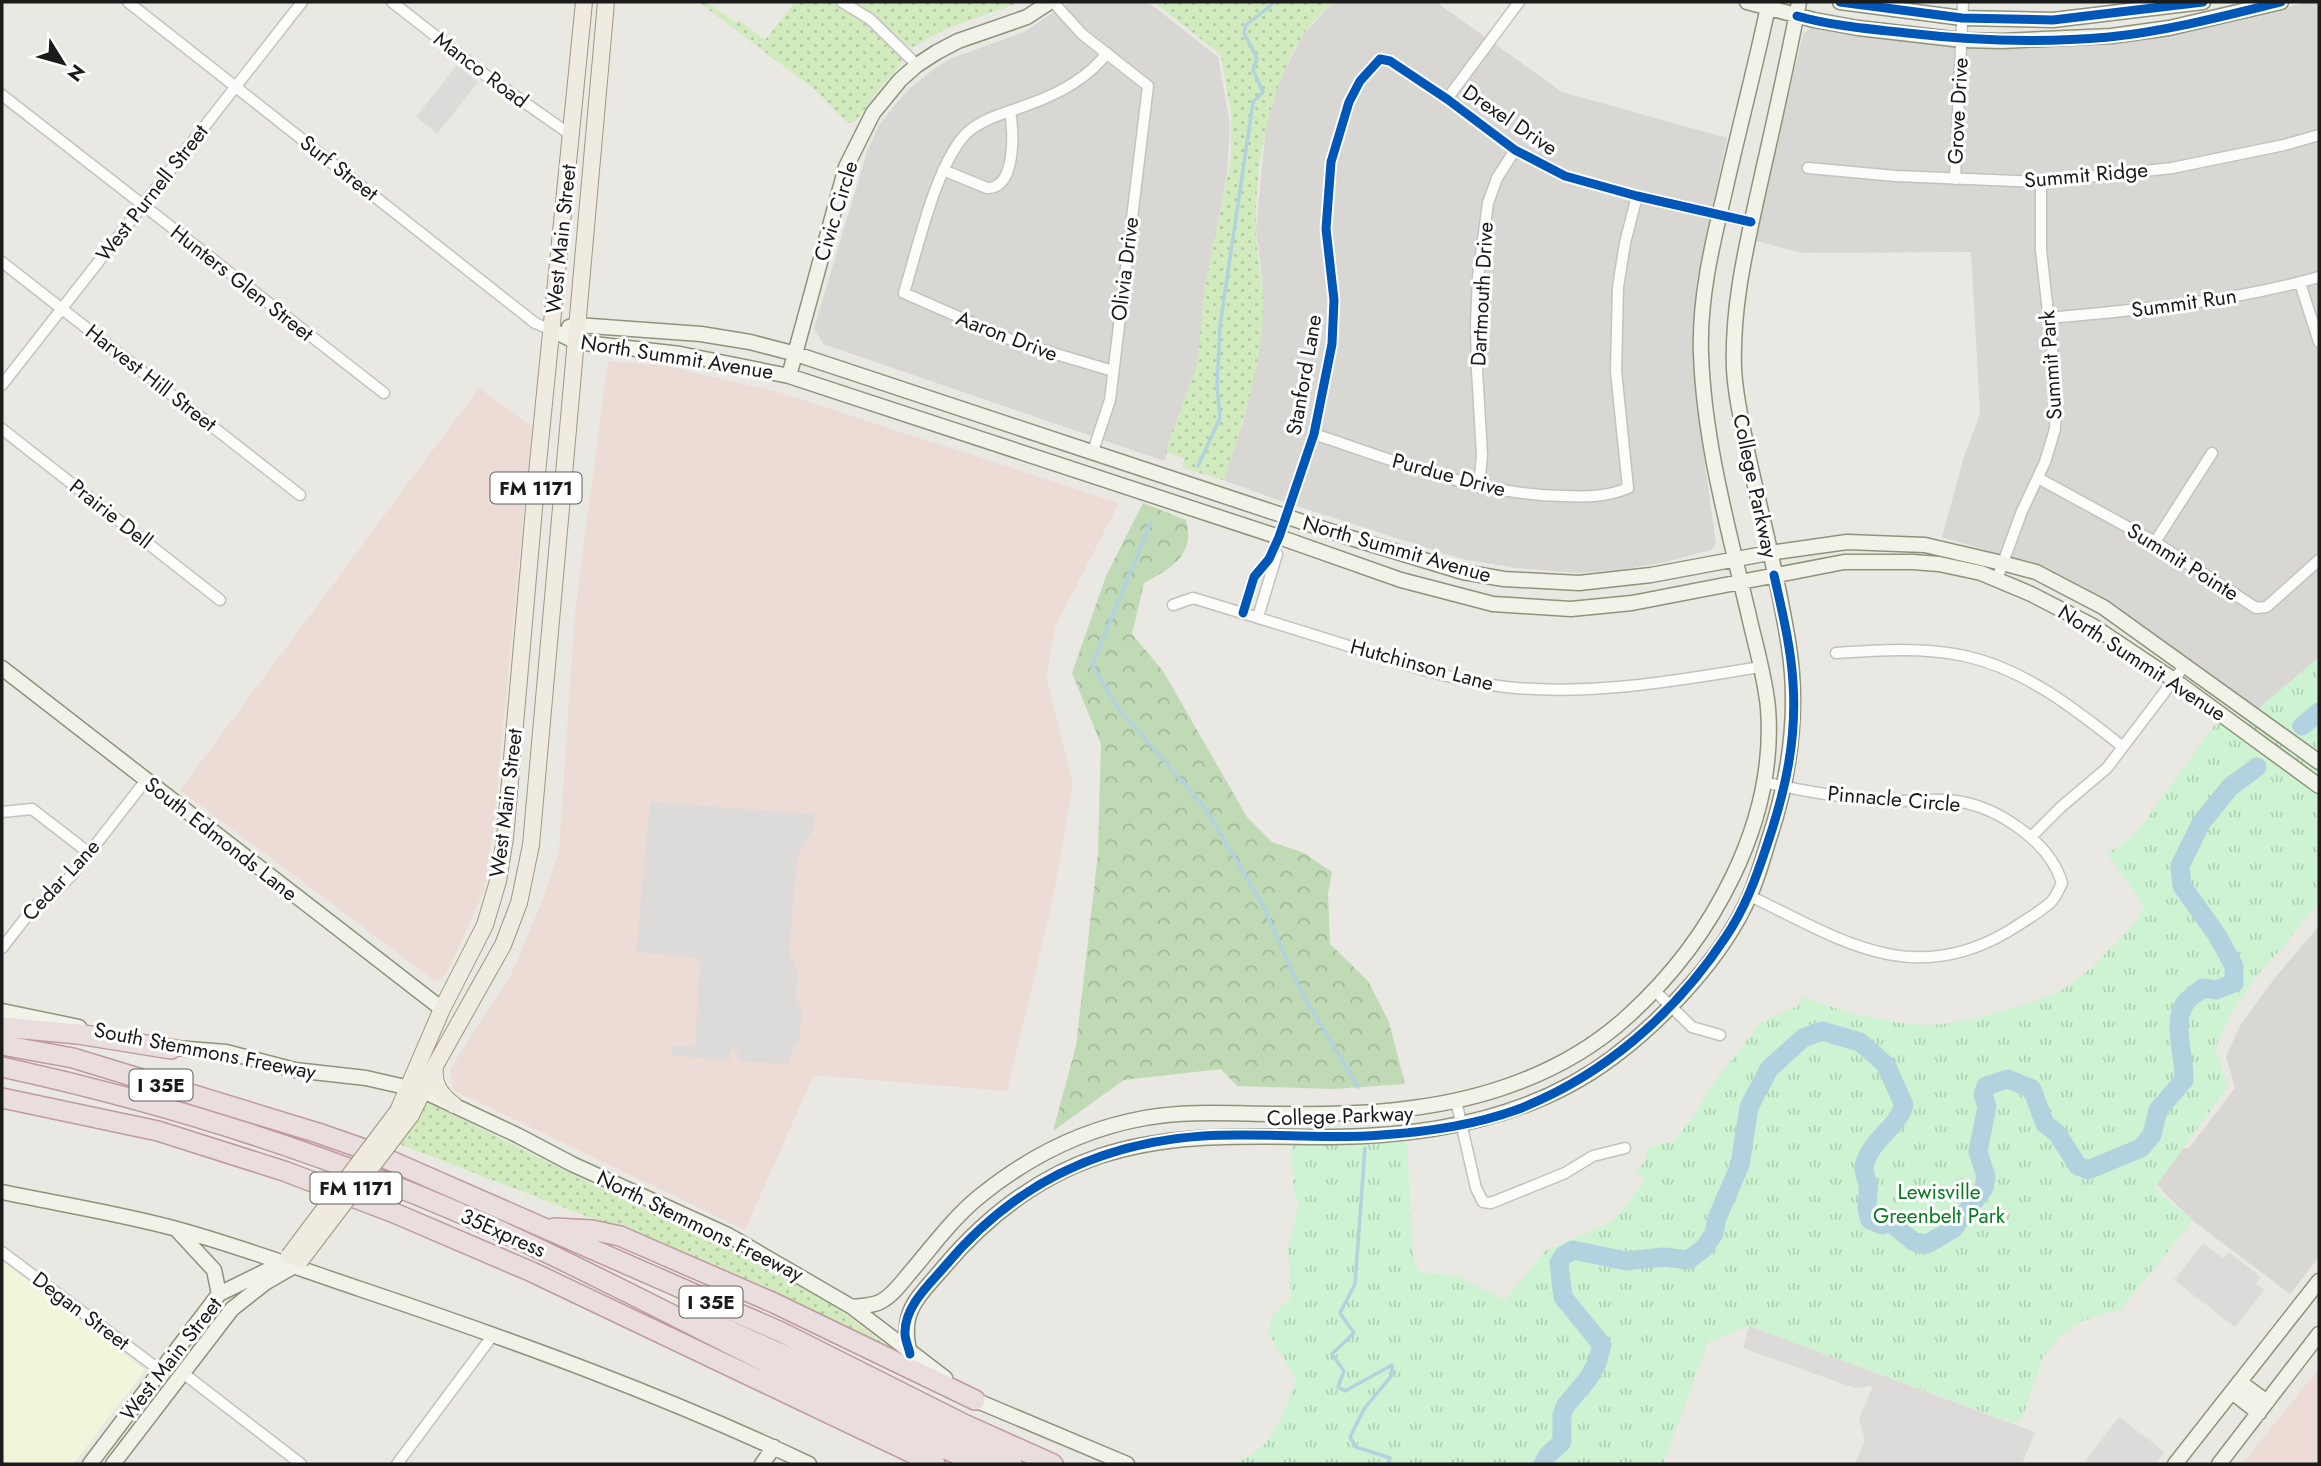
<svg xmlns="http://www.w3.org/2000/svg" width="2321" height="1466" viewBox="0 0 2321 1466" font-family="Jost,sans-serif">
  <style>
    .residential { fill: #d9d7d4 }
    .commercial { fill: #eddcd6 }
    .education { fill: #f3f5db }
    .grass { fill: url(#grass-dots) }
    .forest { fill: url(#forest-crowns) }
    .park { fill: url(#park-tufts) }
    .parking { fill: #dcdbd9 }
    .lines { fill: none; stroke-linecap: round; stroke-linejoin: round }
    .stream { stroke: #b3d2df; stroke-width: 3.5 }
    .river { stroke: #b3d2df; stroke-width: 19 }
    .street-casing { stroke: #c2c2bf; stroke-width: 13 }
    .secondary-casing { stroke: #8f937a; stroke-width: 17 }
    .primary-casing { stroke: #9f9880; stroke-width: 18 }
    .highway-casing { stroke: #c0999f; stroke-width: 22 }
    .street { stroke: #fcfcfb; stroke-width: 10 }
    .secondary { stroke: #f1f2e8; stroke-width: 14 }
    .primary { stroke: #f0ebe1; stroke-width: 16 }
    .highway { stroke: #e9dddd; stroke-width: 19 }
    .primary-bridge-casing { stroke: #9f9880; stroke-width: 18; stroke-linecap: butt }
    .primary-bridge { stroke: #f0ebe1; stroke-width: 16 }
    .cycleway-casing { stroke: #fff; stroke-width: 13 }
    .cycleway { stroke: #0057b8; stroke-width: 9 }
    .labels { text-anchor: middle; dominant-baseline: central; stroke-width: 6; stroke-linejoin: round; paint-order: stroke }
    .shield { fill: #fff; stroke: #5f5f5f; stroke-width: 2 }
    .shield-label { font-size: 19px; font-weight: bold; fill: #1b1b1b }
    .street-label { font-size: 21px; fill: #1b1b1b; stroke: #fff }
    .park-label { font-size: 21px; fill: #057c1d; stroke: #fff }
  </style>
  <defs>
    <pattern id="grass-dots" width="8" height="8" patternUnits="userSpaceOnUse" patternTransform="scale(1.75)"><rect width="8" height="8" fill="#d1eabe"/><path d="M2 2h.1M6 6h.1" fill="none" stroke="#b3c8a3" stroke-width="1.8" stroke-linecap="round"/></pattern>
    <pattern id="forest-crowns" width="20" height="18" patternUnits="userSpaceOnUse" patternTransform="scale(1.75)"><rect width="20" height="18" fill="#bfdab5"/><path d="M2 6a3 3 0 1 1 6 0M12 15a3 3 0 1 1 6 0" fill="none" stroke="#a4ba9b"/></pattern>
    <pattern id="park-tufts" width="24" height="20" patternUnits="userSpaceOnUse" patternTransform="scale(1.75)"><rect width="24" height="20" fill="#cef3d2"/><path d="M3 7l-1-3M5 7V3M7 7l1-3M15 17l-1-3M17 17v-4M19 17l1-3" fill="none" stroke="#b0d0b4"/></pattern>
  </defs>
  <rect width="100%" height="100%" fill="#eae8e2"/>
  <path class="residential" d="M1069,2h79l70,55 12,67 -3,51 -18,92 -4,57 -7,46 -16,48 -18,43 -341,-117 -9,-16 53,-176 11,-25 15,-20 15,-17 26,-21 18,-11 72,-26z
    M1333,2h103l126,90 165,46 -31,148 -1,105 21,153 -5,6 -45,12 -47,8 -42,3 -61,-5 -54,-9 -184,-59 -55,-20 22,-64 11,-51 7,-52 -1,-36 -6,-48 10,-104 13,-43 23,-46z
    M2306,2h13v655l-61,53 -173,-122 -57,-25 -86,-26 21,-77 17,-47 -9,-161 -169,1 -49,-13 50,-206 10,-8 19,6 98,12 93,5 79,-4 131,-23z
    M2319,926v331l-29,37 -94,-71 -31,-29 -17,-22 22,-24h19l46,-60 -9,-32 15,-32 33,-45z"/>
  <path class="commercial" d="M608,361l58,5 112,26 341,111 -64,124 -9,50 27,108 -21,118 -45,188 -193,-16 -69,155 -292,-140 -3,-21 61,-94 32,-76 16,-48 16,-241z
    M479,388l53,39 -39,403 -9,61 -33,73 -9,14 -7,3 -255,-191z
    M2319,1368v96h-77z"/>
  <path class="education" d="M2,1261l143,109 -72,94h-71z"/>
  <path class="grass" d="M699,2h8l29,21 3,-3 26,20 30,-38h36l28,16 43,39v6l-23,26 -22,31 -9,3 -34,-34z
    M857,2h163l-77,28 -32,18z
    M1154,2h179c-11,11 -24,22 -32,36 -33,53 -46,128 -45,190 0,29 9,57 7,86 -3,57 -21,112 -40,166l-40,-12 1,-10 -19,-6 32,-87 8,-80 26,-126v-45l-10,-59z
    M409,1093l189,94 196,92 27,16 69,54 -192,-90 -304,-117z"/>
  <path class="forest" d="M1143,503l43,17c10,35 -15,48 -42,63l-12,51 31,37 84,146 25,25 32,11 28,19 -4,21 2,51 38,37 21,41 16,62 -72,5 -96,-3 -16,-17 -97,11 -71,51 23,-85 22,-192 3,-110 -29,-71 34,-97z"/>
  <path class="park" d="M2319,657v244l-31,40 -25,27 -32,45 -16,36 13,37 -74,103 38,30 -5,9 -66,81 -39,12 -21,14 -18,22 -21,61 -9,5 -264,-97 -41,16 -45,122h-434c45,-12 52,-46 67,-84l-28,-48 5,-18 18,-16 -3,-50 11,-44 -5,-12 -3,-44 4,-5 71,1 41,-3 5,101 3,22 6,9 34,2 50,25 40,-49 68,-30 34,-42 -13,-6 11,-12 3,-13 10,-4 15,-2 21,-26 13,-24 54,-70 37,-16 6,-10c30,15 91,29 125,29 31,0 112,-22 139,-39 15,-9 31,-26 44,-39 12,-13 26,-25 32,-42l-37,-51 25,-18 11,-12 76,-105 18,13 27,-28z"/>
  <path class="parking" d="M457,65l21,17 -41,52 -21,-17z
    M650,802l164,12 -1,17 -16,27 -8,95 9,18 -2,27 6,12 -3,32 -9,14 -1,8 -51,-3 1,-10 -8,-1 -2,11 -58,-6 1,-9 23,1 5,-89 -64,-6z
    M2203,1243l20,15 6,-6 32,25 -5,6 8,7 -29,37 -61,-47z
    M1749,1326l286,106 -13,32h-167l10,-24 -6,-21 14,-33 -19,2 -111,-40z
    M2119,1417l46,35 -10,12h-72z"/>
  <g class="lines">
    <path class="stream" d="M1198,466l22,-48 -3,-33 3,-59 33,-224 10,-10 -10,-22 4,-12 -13,-25 2,-8 29,-23
      M1151,522l-59,143 26,43 88,101 56,95 41,91 55,92
      M1365,1148l-10,136 -15,29 14,20 -22,21 12,17 -6,16 7,4 47,-26v10l-28,34 -14,28 6,10 34,11 -2,6"/>
    <path class="river" d="M2302,726l17,-14
      M1543,1464l5,-9 14,-13v-27l4,-10 22,-26 9,-16 5,-18 -39,-48 -4,-34 4,-7 10,-6 53,11 37,-4 25,3 15,-11 11,-15 3,-16 23,-53 9,-58 20,-38 34,-31 19,-7 38,11 26,23 18,40c-7,24 -34,35 -40,61 -1,6 4,14 4,21 1,15 -4,16 2,33l12,5 8,-3 24,20 13,2 26,-15 31,-41 2,-11 -8,-26 9,-44 -4,-13 3,-8 22,-7 24,10 13,35 12,9 21,33 10,4 53,-22 11,-13 6,-25 26,-30c1,-23 -13,-59 2,-78 4,-5 12,-10 17,-14l13,2 18,-7v-17l-17,-31 -35,-49 -2,-20 21,-43 29,-36 27,-20"/>
    <g class="street-casing">
      <path id="street" d="M128,2l407,321 17,7
        M392,2l96,75 83,58
        M842,2l28,17 47,46
        M1053,2l29,32 66,52 -38,314 -17,51
        M1107,53c-19,25 -51,42 -80,52 -20,8 -41,12 -58,26 -32,28 -52,120 -65,162l112,49 97,29
        M2,95l382,298
        M1447,99l72,-97
        M1808,168l88,8 145,6 131,-14 112,-23 35,-10
        M943,170l44,18c29,1 27,-56 23,-77
        M1955,179l8,-177
        M2,262l298,233
        M2300,283l19,59
        M2048,318c91,-8 183,-16 271,-41
        M2,385l300,-383
        M2,429l218,171
        M1314,434c82,27 163,61 250,62 22,1 43,1 64,-8l-12,-117 2,-84 7,-44 12,-47
        M2038,478l117,64 101,66 10,-1 5,-4 48,-43
        M1479,487l3,-32 -5,-85 -1,-46 2,-47 10,-74 9,-25 18,-28
        M2155,542l57,-89
        M1997,579l25,-68 23,-49 10,-33 1,-46 -15,-133v-68
        M1173,605l20,-7c56,17 112,34 168,52 47,16 95,31 145,37 85,9 170,-6 254,-20
        M1243,613l11,-36 15,-18 10,-22 35,-103 18,-90 2,-44 -8,-71 5,-67 18,-60 11,-21 20,-22 10,2 57,38 68,51 50,26 72,20 114,26
        M1258,617l19,-63
        M1836,653c43,-3 87,-6 129,3 60,13 111,54 158,91
        M2,812l30,-3 57,44
        M2031,837l30,-30 46,-39 78,-103
        M1750,896c88,42 160,93 257,36 14,-9 32,-19 44,-30 5,-5 8,-13 11,-19 -12,-41 -64,-76 -106,-82 -28,-4 -57,3 -86,-1 -36,-4 -72,-10 -107,-18
        M2,948l32,-41 18,-12 20,-20 74,-95
        M1654,990l38,37 28,8
        M1456,1101l20,87 7,14 8,1 47,-19 27,-11 28,-17 32,-8
        M2,1252l159,119
        M183,1373l118,91
        M397,1464l96,-129"/>
    </g>
    <g class="secondary-casing">
      <path id="secondary" d="M1747,2l67,18 44,8 104,12 40,1 109,-5 58,-8 112,-26
        M1840,2l122,16 91,2 150,-18
        M569,327l8,-2 124,9 49,8 46,12 555,184 112,34 41,7 75,4 72,-8 118,-22 78,-11 78,3 77,18 34,9 67,35 216,155
        M552,330l24,12 104,12 109,22 490,161 122,43 92,24 78,5 61,-6 212,-41h69l26,2 42,9 50,21 62,32 81,54 145,106
        M789,376l57,-209 27,-54 27,-33 17,-15 20,-13 21,-11 69,-24 23,-15
        M2,668l440,341
        M2,1011l77,16
        M164,1047l62,5 69,18 71,8 57,13 94,44 55,29 156,71 124,72 93,71
        M2,1192c57,12 115,21 171,36 63,17 125,40 187,61 152,51 304,106 449,175
        M177,1230l37,40 5,24
        M852,1307c9,-1 19,-1 28,-5 14,-7 24,-23 34,-34 21,-25 40,-51 66,-72 48,-39 103,-67 165,-78 44,-8 91,-4 136,-4 74,1 149,-2 221,-26 45,-15 90,-39 126,-72 83,-75 149,-193 140,-308 -3,-32 -13,-64 -20,-96 -20,-84 -44,-171 -47,-258 -2,-55 11,-109 24,-163 14,-63 31,-126 44,-189
        M910,1354c-11,-43 7,-55 33,-86 42,-50 94,-91 157,-112 76,-25 155,-19 234,-19 97,-1 198,-19 278,-79 52,-39 112,-102 138,-163 8,-18 13,-37 19,-56 21,-63 30,-126 20,-192 -10,-65 -27,-129 -41,-192 -5,-29 -13,-58 -14,-87 -2,-60 11,-116 24,-175 14,-63 29,-127 41,-191
        M2240,1382l27,20
        M2232,1392l27,21
        M967,1394l8,6 152,64
        M90,1464l129,-170 65,-32
        M113,1464l119,-155 33,-26 26,-15
        M762,1464l12,-17
        M2175,1464l144,-183
        M2219,1464l100,-130"/>
    </g>
    <g class="primary-casing">
      <path id="primary" d="M435,1066c-2,19 5,28 19,39
        M398,1111l44,-102 43,-84 13,-44 7,-43 33,-375 46,-461
        M411,1115l25,-51 67,-119 16,-42 12,-58 75,-843"/>
    </g>
    <g class="highway-casing">
      <path id="highway" d="M2,1027l76,7 93,15
        M2,1045l71,13 245,75 46,16 417,183 185,93 87,39
        M2,1067c183,40 363,99 533,180 149,71 293,151 444,217
        M2,1098l156,33 126,40 108,41 140,60 403,192
        M554,1228l38,2 28,6 154,67 201,97
        M706,1320l169,76 98,51 39,17"/>
    </g>
    <use href="#street" class="street"/>
    <use href="#secondary" class="secondary"/>
    <use href="#primary" class="primary"/>
    <use href="#highway" class="highway"/>
    <g class="primary-bridge-casing">
      <path id="primary-bridge" d="M289,1256l109,-145
        M300,1261l111,-146"/>
    </g>
    <use href="#primary-bridge" class="primary-bridge"/>
    <g class="cycleway-casing">
      <path id="cycleway" d="M1840,2l122,16 91,2 150,-18
        M1797,16c36,10 73,13 110,17 68,8 134,10 202,4 58,-6 115,-21 172,-35
        M1243,613l11,-36 15,-18 10,-22 35,-103 18,-90 2,-44 -8,-71 5,-67 18,-60 11,-21 20,-22 10,2 57,38 68,51 50,26 72,20 114,26
        M910,1354c-1,-6 -5,-14 -5,-20 -1,-28 25,-50 41,-69 67,-80 153,-122 257,-129 59,-4 119,4 178,-1 45,-3 93,-10 135,-25 86,-33 158,-95 209,-172 20,-29 31,-60 42,-93 18,-53 30,-105 26,-162 -2,-36 -11,-72 -19,-108"/>
    </g>
    <use href="#cycleway" class="cycleway"/>
  </g>
  <g class="labels">
    <g class="shield">
      <rect x="490.5" y="472.5" width="91" height="31" rx="5"/>
      <rect x="129.5" y="1069.5" width="63" height="31" rx="5"/>
      <rect x="310.5" y="1172.5" width="91" height="31" rx="5"/>
      <rect x="679.5" y="1286.5" width="63" height="31" rx="5"/>
    </g>
    <g class="shield-label">
      <text x="536" y="488">FM 1171</text>
      <text x="161" y="1085">I 35E</text>
      <text x="356" y="1188">FM 1171</text>
      <text x="711" y="1302">I 35E</text>
    </g>
    <g class="street-label">
      <text transform="translate(481 70) rotate(37)">Manco Road</text>
      <text transform="translate(1958 111) rotate(-87)">Grove Drive</text>
      <text transform="translate(1510 120) rotate(34)">Drexel Drive</text>
      <text transform="translate(339 168) rotate(38)">Surf Street</text>
      <text transform="translate(2086 175) rotate(-5)">Summit Ridge</text>
      <text transform="translate(152 193) rotate(-52)">West Purnell Street</text>
      <text transform="translate(836 211) rotate(-73)">Civic Circle</text>
      <text transform="translate(561 239) rotate(-84)">West Main Street</text>
      <text transform="translate(1125 269) rotate(-83)">Olivia Drive</text>
      <text transform="translate(242 283) rotate(38)">Hunters Glen Street</text>
      <text transform="translate(1482 294) rotate(-87)">Dartmouth Drive</text>
      <text transform="translate(2184 303) rotate(-8)">Summit Run</text>
      <text transform="translate(1007 336) rotate(21)">Aaron Drive</text>
      <text transform="translate(677 357) rotate(9)">North Summit Avenue</text>
      <text transform="translate(2051 365) rotate(-94)">Summit Park</text>
      <text transform="translate(1304 375) rotate(-80)">Stanford Lane</text>
      <text transform="translate(151 378) rotate(38)">Harvest Hill Street</text>
      <text transform="translate(1449 475) rotate(15)">Purdue Drive</text>
      <text transform="translate(1755 486) rotate(78)">College Parkway</text>
      <text transform="translate(111 514) rotate(38)">Prairie Dell</text>
      <text transform="translate(1397 549) rotate(16)">North Summit Avenue</text>
      <text transform="translate(2183 562) rotate(32)">Summit Pointe</text>
      <text transform="translate(2142 663) rotate(33)">North Summit Avenue</text>
      <text transform="translate(1422 665) rotate(15)">Hutchinson Lane</text>
      <text transform="translate(1894 799) rotate(5)">Pinnacle Circle</text>
      <text transform="translate(506 803) rotate(-83)">West Main Street</text>
      <text transform="translate(221 839) rotate(38)">South Edmonds Lane</text>
      <text transform="translate(61 880) rotate(-47)">Cedar Lane</text>
      <text transform="translate(205 1051) rotate(11)">South Stemmons Freeway</text>
      <text transform="translate(1340 1116) rotate(-2)">College Parkway</text>
      <text transform="translate(700 1226) rotate(26)">North Stemmons Freeway</text>
      <text transform="translate(503 1233) rotate(24)">35Express</text>
      <text transform="translate(81 1311) rotate(37)">Degan Street</text>
      <text transform="translate(171 1359) rotate(-52)">West Main Street</text>
    </g>
    <g class="park-label">
      <text x="1939" y="1192">Lewisville<tspan x="1939" dy="24">Greenbelt Park</tspan></text>
    </g>
  </g>
  <rect width="2321" height="1466" fill="none" stroke="#1b1b1b" stroke-width="7"/>
  <g transform="translate(63 63) rotate(127)" stroke="#ffffff" stroke-width="5" paint-order="stroke">
  <path d="M0-5L12 26L0 18L-12 26Z" fill="#1b1b1b"/>
  <text y="-10" font-size="19" font-weight="bold" text-anchor="middle" fill="#1b1b1b">N</text>
  </g>
</svg>
